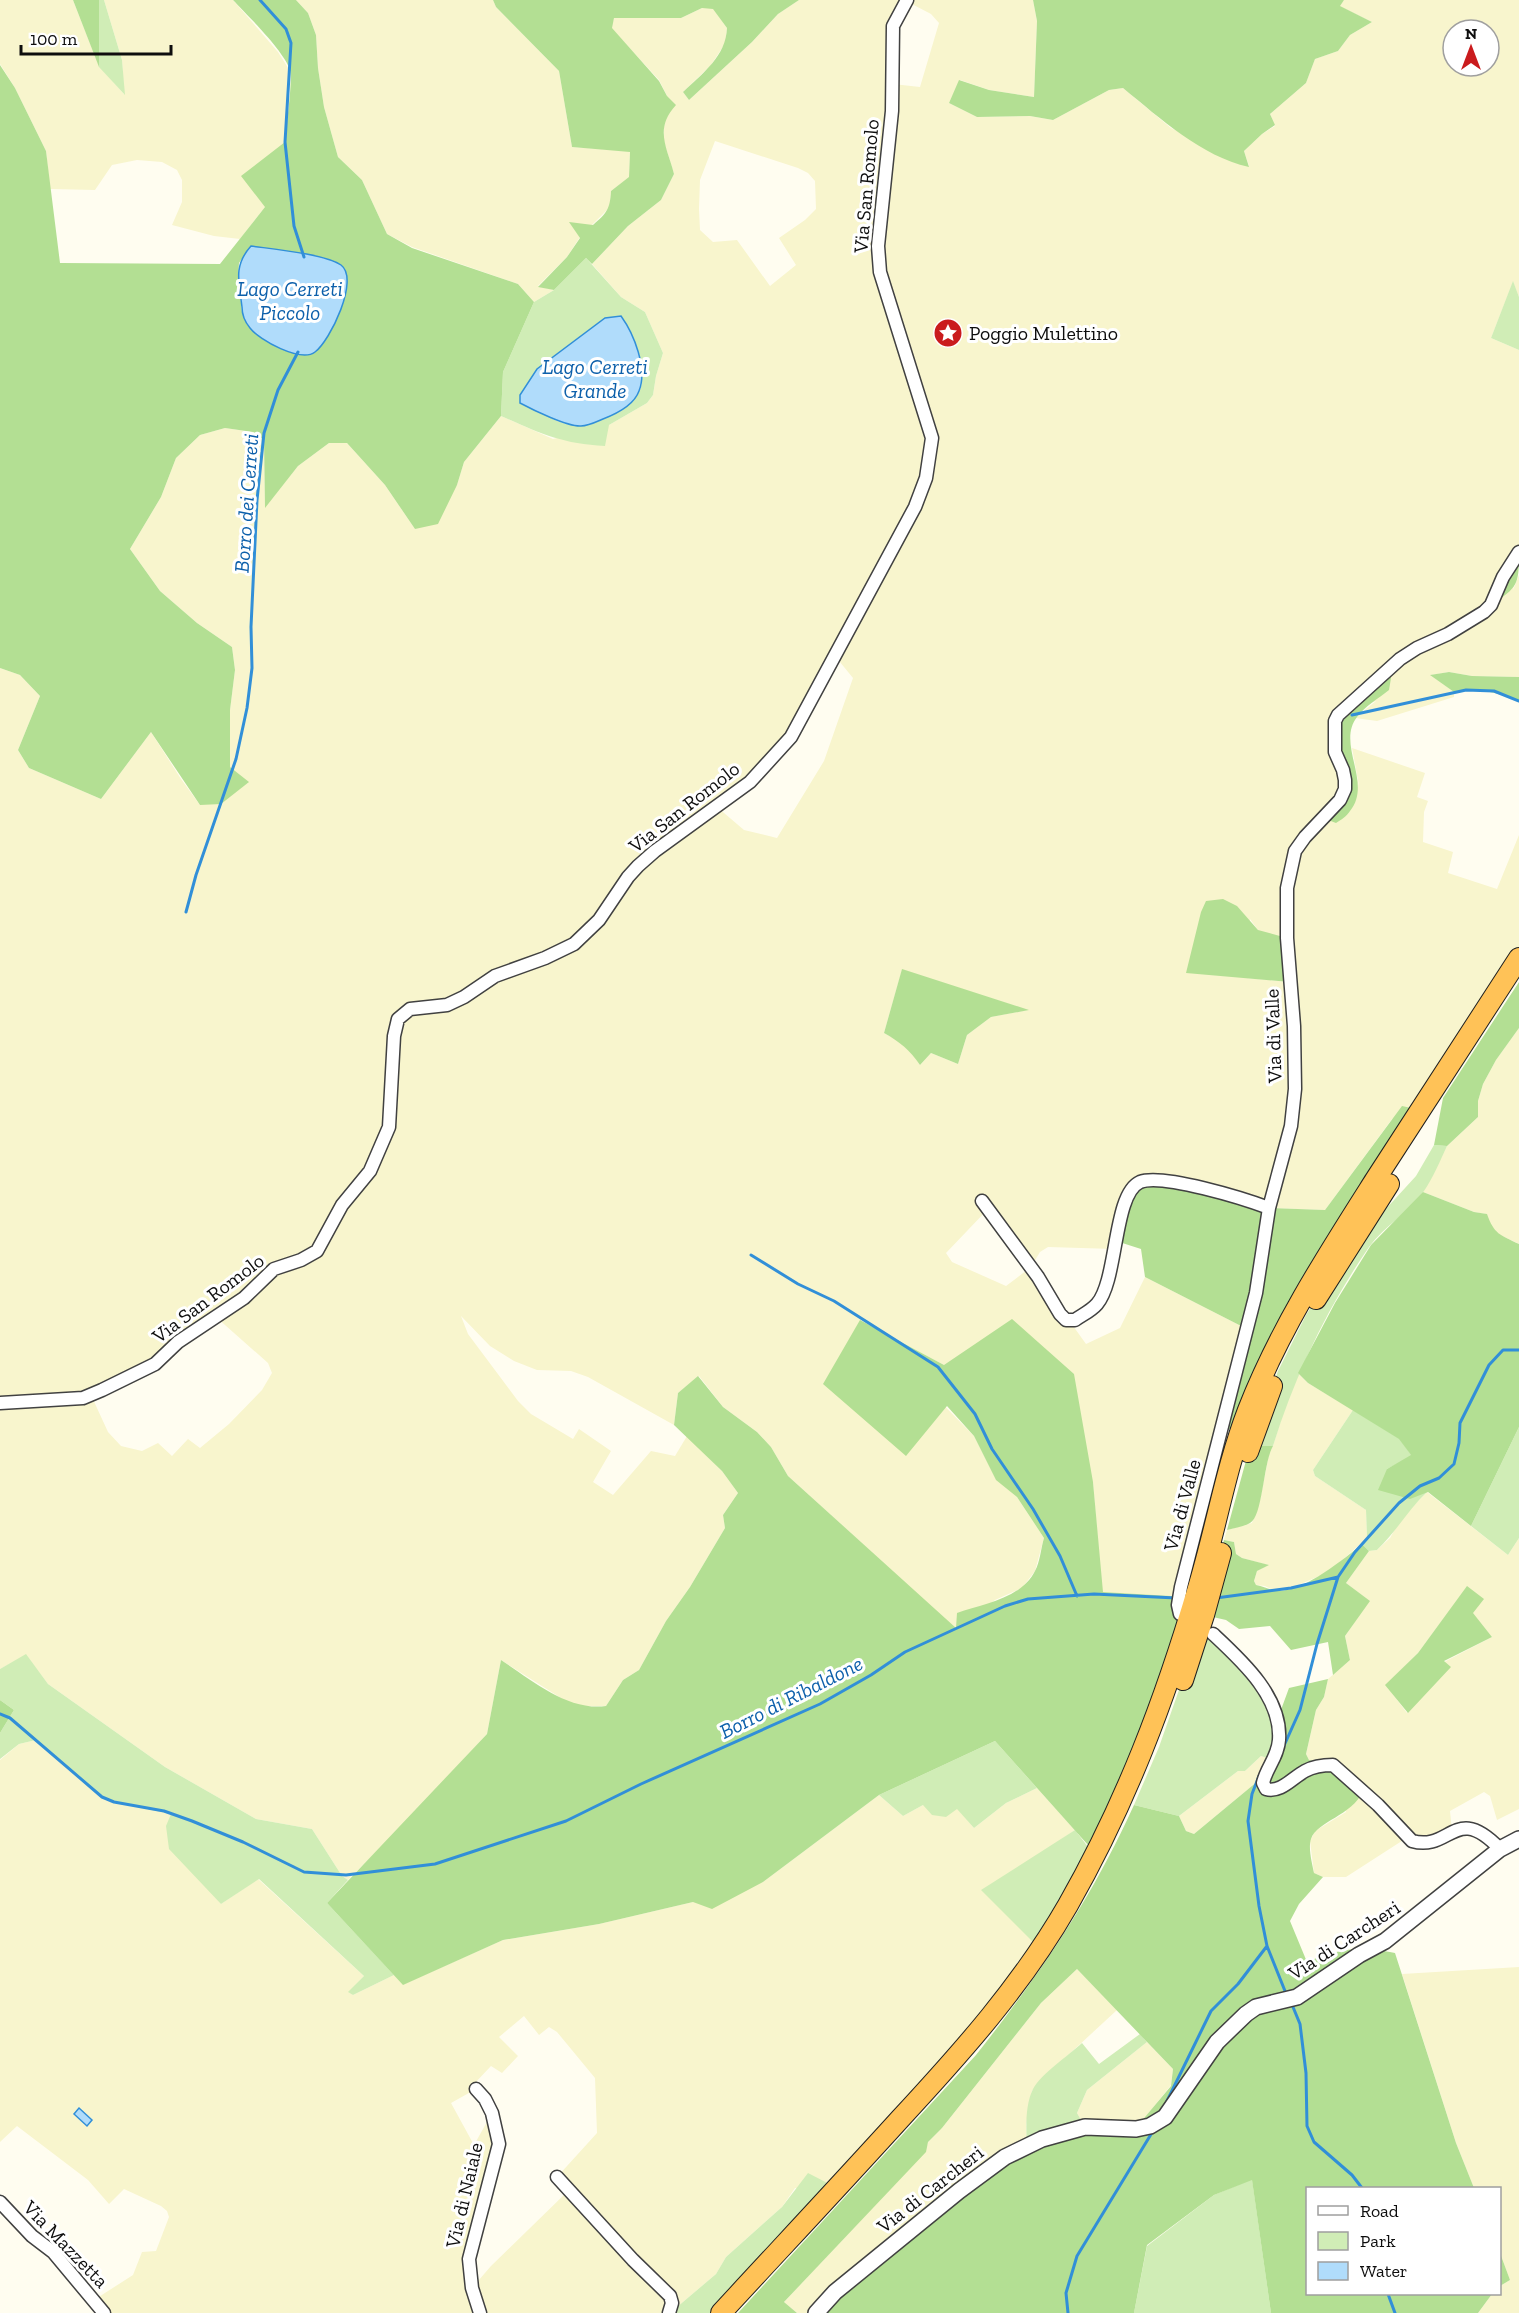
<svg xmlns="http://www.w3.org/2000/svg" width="1519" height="2313" viewBox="0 0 1519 2313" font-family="'Zilla Slab',serif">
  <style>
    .farmland { fill: #f8f5cd; fill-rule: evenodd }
    .green { fill: #d0edb6; fill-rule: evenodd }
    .forest { fill: #b3df93; fill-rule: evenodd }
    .water { fill: #b0dcfb; stroke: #318fd8; stroke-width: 1.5 }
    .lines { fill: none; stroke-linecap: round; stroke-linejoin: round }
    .stream { stroke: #318fd8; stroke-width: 3 }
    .minor-casing { stroke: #414141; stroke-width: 15 }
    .tertiary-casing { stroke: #414141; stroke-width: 18 }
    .trunk-casing { stroke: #1f1f1f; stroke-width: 22 }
    .minor { stroke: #fff; stroke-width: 12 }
    .tertiary { stroke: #fff; stroke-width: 15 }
    .trunk { stroke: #ffc257; stroke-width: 20 }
    .labels { text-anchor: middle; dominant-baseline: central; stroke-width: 6; stroke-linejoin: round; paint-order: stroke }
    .street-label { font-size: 20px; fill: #0e0e0e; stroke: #fff }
    .poi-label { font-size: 20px; fill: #0e0e0e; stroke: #fff; text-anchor: start }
    .water-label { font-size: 21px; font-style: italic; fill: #0d60ab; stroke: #fff }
  </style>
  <rect width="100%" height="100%" fill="#fffdf0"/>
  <path class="farmland" d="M0,0h73l26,66 25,28 -2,-34 -18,-60h129l45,52 12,19 -5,71 -20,65 -25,32 -26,-3 -42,-11 10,-23v-22l-5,-10 -15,-8 -25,-2 -25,5 -17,25 -45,-1 -4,-38 -31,-63 -15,-24z
    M296,0h197l3,7 63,64 13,76 58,4 -1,27 -18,13 -1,16 -30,30 -13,20 -29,29 16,4 -20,12 -16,-18 -106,-37 -25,-13 -25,-54 -24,-23 -14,-50 -6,-39 -2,-33 -8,-22z
    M799,0h234l4,21 -3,76 -45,-7 -29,-10 -11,23 28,14 53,-1 23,4 56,-30 14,-2 48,40 78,38 -5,-15 18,-17 13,-8 -5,-12 36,-31 9,-24 23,-8 12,-16 22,-13 -33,-16 5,-6h175v297l-6,-15 -22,56 28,12v202l-6,38 6,-15v102l-47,-1 -23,-4 -18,3 23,17v5l-77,24 -22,-3 21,-17 -38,14 21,71 -7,-38 73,25 -8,24 11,4 -4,11 -1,30 30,10 -5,21 49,16 22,-54v123l-99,152 -28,9 -67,91 -56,-2 -105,-29 -50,70 -66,-2 -8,5 -9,15 55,77 34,-16 25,-51 102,52 -44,179 15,5 -24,88 -23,-5 -69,-4 -9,-110 -149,-117 -84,-45 114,116 22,43 21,18 27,41 -9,33 -13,17 -27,12 -39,29 -168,-153 -17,-29 -14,-15 -34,-25 -24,-31 -21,17 -4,32 -86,-48 -17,-6 -34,-1 -23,-9 -24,-15 -29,-30 7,18 50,67 13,13 42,25 6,-10 32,22 -18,31 20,13 38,-44 24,5 12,-20 35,35 16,22 -15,22 2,13 -35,59 -24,34 -27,49 -16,10 -17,26h-27l-15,-6 -63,-40 -14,74 -95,102 -44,44 -6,-4 -30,-47 -56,-10 -91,-52 -117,-83 -22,-29 -26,14v-1001l20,7 20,21 -22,54 11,18 72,31 50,-67 30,47 19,26 48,-22 -18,-16v-57l5,-40 -3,-23 -35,-24 -37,-32 -30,-42 31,-52 15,-39 24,-23 25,-7 28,4 11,8 1,67 33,-41 31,-23h18l38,42 30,44 42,-44 7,-23 37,-46 52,23 56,-14 38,-22 6,-8 3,-19 7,-23 -18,-41 -24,-15 -29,-33 36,-38 33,-26 13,-26 -10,-32v-16l3,-11v-19l-8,-16 -48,-52 3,-10h67l21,-10h11l14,20 -1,14 -15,23 -28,27 6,8 63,-58 26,-28zM906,1l25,13 8,9 -19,64 -27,-3 8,-76zM1453,30h36v36h-36zM715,141l83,27 10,5 7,8 1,28 -11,11 -26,18 17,27 -26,21 -33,-46 -24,2 -13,-12 -1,-21 1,-29zM835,656l18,22 -29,83 -47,77 -33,-8 -27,-23 65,-58zM1250,919l8,11 32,52 -43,-4zM902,970h1l124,40 -36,7 -24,18 -9,29 -27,-11 -11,12 -8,-13 -13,-11 -15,-8zM988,1209l43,58 -25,19 -54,-24 -6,-9zM216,1317l52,46 4,10 -10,17 -33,34 -29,24 -12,-9 -16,17 -14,-13 -16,8 -21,-5 -13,-14 -17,-37 64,-31z
    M1519,1028v216l-19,-9 -8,-7 -6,-14 -12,-2 -51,-20 24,-46 31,-29v-16l5,-17 13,-24z
    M1298,1373l10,10 45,27 -40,60 2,6 51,34 1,28 -38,34 -38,16 -16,3 -10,-5 -9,-1 -2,-4 3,-10 11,-6 -26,-7 -6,-4 -2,-12 -10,-2 3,-10 25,-7 8,-23 9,-46 4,-8 14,-46z
    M1427,1492l81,63 11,-17v271l-22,11 -7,-24 -6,-4 -34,19 2,20 -10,5 -34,1 -62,40h-23l-9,-4 -4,-32 5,-10 31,-19 -13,-47 -24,-5 -3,-6 10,-44 8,-13 4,-18 22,-19 -5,-24 24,-35 -23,-18 23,-32 8,-1 13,-12 12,-21zM1467,1587l5,26 20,24 -48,25 -37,51 -21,-28 32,-32z
    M36,1740l66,57 69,17 50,90 37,-25 106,97 -15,16 4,3 41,-20 10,9 99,-44 96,-16 94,-22 70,-20 116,-87 24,21 20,-11 34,3 17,20 32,-25 31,-15 38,42 -33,23 -22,74 20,22 -203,239h-42l-13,19 -56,50 -10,17 -46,39h-566l-10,-13 39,-25 9,-23 14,-1 13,-34 -2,-6 -6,-5 -37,-17 -15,15 -21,-24 -71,-54 -17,16v-382l19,-16zM524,2016l15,19 10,-8 8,5 38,46 2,55 -40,44 12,13 -78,76 -19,22 1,-47 26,-97 -7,-31 -18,32 -23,-42 25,-14 -2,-5 17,-18 11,7 16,-17 -19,-19z
    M1261,1756l13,4 -10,16 -70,58 -8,-3 -7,-15 59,-45h7z
    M1519,1967v346h-41l14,-19h8v-8l10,-6 -10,-27v-65h-26l-18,-45 -54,-169z
    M1077,1969l40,41 -79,73 -6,8 -6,33 1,22 -211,167h-19l-13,-11 141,-150 3,-10 14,-14 99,-125z
    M1147,2042l26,27 -2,16 -35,44 -51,-2 -8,-14 10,-23z"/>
  <path class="green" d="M99,0h5l18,60 3,35 -26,-28z
    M586,258l35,39 24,15 18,41 -7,23 -3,19 -6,8 -38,22 -4,21c-44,-2 -65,-13 -104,-30l2,-44 31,-70 20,-12zM621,316c13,16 27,53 19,74 -5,10 -25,24 -35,28 -8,4 -17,8 -26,8 -20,0 -38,-15 -56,-21l82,-87z
    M1513,281l6,16v53l-28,-12z
    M1434,1145l13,1c-7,15 -14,32 -23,45 -15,22 -40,35 -55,56 -42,61 -74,128 -96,199h-23l28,-75 28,-56 57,-90 10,-2 43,-47z
    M1353,1410l47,29 12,17 -25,13 40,23c-19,18 -31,40 -50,58l-8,1 -7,-7 5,-6 -1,-28 -51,-34 -2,-6z
    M1519,1427v111l-11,17 -37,-29z
    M1201,1627l71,75 2,58 -13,-4 -16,15h-7l-59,45 -45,-11 25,-58z
    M26,1654l22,30 117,83 91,52 56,10 30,47 6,4 -21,23 67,72 -41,20 -5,-3 16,-16 -105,-97 -38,25 -52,-55 -3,-23 5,-12 -57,-12 -12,-5 -66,-57 -17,4 -19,15v-26l14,-23 -14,-10v-31z
    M995,1741l42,47 -31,15 -32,25 -17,-19 -11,8 -14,-2 -9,-10 -20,11 -24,-21z
    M1075,1830l20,26 -55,93 -59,-59z
    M1140,2034l7,8 -60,48 -10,23 8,14 -58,19c-1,-17 -2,-41 6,-57 8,-15 35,-33 49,-46l17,21z
    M808,2173l29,15 -116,125h-51l46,-39 10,-17 56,-50z
    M1252,2179l19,134h-137l13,-67 67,-51z"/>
  <path class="forest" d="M73,0h26v67z
    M233,0h63l12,13 8,22 2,33 6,39 14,50 24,23 25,54 25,14 106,36 16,18 -31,70 -2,44 -37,46 -7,23 -19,39 -23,5 -30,-44 -38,-42h-18l-31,23 -33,42 -1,-68 -11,-8 -28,-4 -25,7 -24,23 -15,39 -31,52 30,42 37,32 35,24 3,23 -5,40v57l19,15 -28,22 -21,1 -49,-73 -50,67 -72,-31 -11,-18 22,-54 -20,-21 -20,-7v-603l15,23 31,63 14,112 160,1 45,-57 -24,-31 44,-34c1,-15 8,-61 5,-72 -6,-19 -42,-54 -57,-70zM251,246l64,10 25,9 -98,47 -4,-35 1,-14z
    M493,0h306l-21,14 -26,28 -63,58 -6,-8c20,-19 43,-36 44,-64l-14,-19 -11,-1 -21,10h-67l-2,10 47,53 8,15 9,9c-22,24 -9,42 -2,69l-13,26 -33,26 -36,38 -6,-6 -32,32 -16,-3 29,-30 13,-19 -11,-16 24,3c14,-12 17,-16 18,-34l18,-14 1,-25 -58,-5 -13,-76 -63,-64z
    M1033,0h311l-4,6 32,16 -22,13 -12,16 -23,8 -9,24 -36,31 5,11 -13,9 -18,17 5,16c-48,-11 -88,-48 -126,-79l-14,2 -56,30 -23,-4 -53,1 -28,-14 10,-23 30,10 45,7 3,-76z
    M1519,552c0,33 -1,35 -28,53z
    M1386,671l5,7 -2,12c-11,9 -24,16 -32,27 -21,27 16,66 -7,94 -3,5 -9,9 -14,12l-13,-5 22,-29 -10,-68z
    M1449,672l23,4 47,1v24c-22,-9 -41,-13 -65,-9l-24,-17z
    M1223,899l14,7 21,24 29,8 3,44 -104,-9 15,-61 5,-11z
    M902,969l127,41 -38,7 -24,18 -9,29 -27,-11 -11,12c-10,-15 -20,-23 -36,-32z
    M1519,982v46l-23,32 -13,24 -5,17v16l-31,29 -13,-1 9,-47z
    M1402,1106l18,4 -96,149 -84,174 -18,-7 25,-97 -102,-52 -4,-28 -25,-8 11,-45 23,-17 119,29 56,2z
    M1423,1192l51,20 13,2c7,20 13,21 32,30v183l-48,99 -43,-34 -18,7 -32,-9 9,-21 24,-14 -12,-16 -91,-56 -10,-10 37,-70 36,-58z
    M1012,1319l62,55 19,108 10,110 68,4 23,5 -99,255 -7,-11 -93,-104 -116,54 -116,87 -51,27 -19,-7 -94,22 -96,16 -100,45 -76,-82 160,-169 14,-74c31,20 66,51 105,46l17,-26 16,-10 27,-49 24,-34 35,-59 -2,-13 15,-22 -16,-22 -48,-46 4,-32 20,-17 25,31 34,25 14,15 17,29 168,152 1,-15c26,-9 65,-15 78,-42 5,-9 6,-23 9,-33l-27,-41 -21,-17 -22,-44 -27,-30 -41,50 -83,-72 37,-64 84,45z
    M1250,1446h23c-10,17 -10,70 -23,77 -7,4 -16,5 -23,7z
    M1224,1540l10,2 2,12 6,4 27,7 -12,6 -3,10 2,4c7,1 11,4 18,5 25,6 70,-31 88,-46l7,7 -23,32 24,18 -25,35 5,24 -17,15 -5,-33 -37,8 -21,-24 -31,3 -13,-9 -22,-5z
    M1467,1586l17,13 -11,14 19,24 -48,24 7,6 -43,46 -23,-28 33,-32z
    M1328,1679l-4,18 -8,13 -10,44 3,6 24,5 30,26c-11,25 -46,30 -52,48 -3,9 1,24 3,34l9,4 -24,27 -9,17 17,41c35,-14 50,-16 88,-9l61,190 18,45h-166v106h184l-14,19h-207l-19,-133 -38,15 -67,50 -13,68h-318l19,-21 207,-153 93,-10 36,-43 2,-17 -96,-100 -36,34 -99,125 -14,14 -2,10 -142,150 13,11h-59l238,-258c64,-81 115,-155 158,-250l45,11 7,15 8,3 70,-58 10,-16 4,-42 11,-30z
    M0,1700l14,10 -14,23z
    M1500,2253l10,27 -10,6z"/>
  <path class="water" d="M251,246c21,3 74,8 90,19 19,14 -11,76 -26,87 -14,11 -56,-12 -65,-24 -5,-6 -8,-14 -8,-21 -3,-25 -9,-41 9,-61z
    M621,316c13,18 27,53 18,75 -5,14 -23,23 -36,28 -7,3 -15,7 -22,7 -13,1 -48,-16 -61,-23v-8l17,-26 68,-51z
    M79,2108l13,12 -5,6 -13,-12z"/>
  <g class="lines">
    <path class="stream" d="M260,0l26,29 5,14 -6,99 9,84 10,31
      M1352,715l114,-25 28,1 25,10
      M186,912l10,-37 40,-116 11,-51 5,-40 -1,-41 6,-127 7,-67 14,-43 20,-38
      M751,1255l47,29 36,17 104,66 37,47 17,35 41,60 27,47 17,40
      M1216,1598l75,-10 47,-11
      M0,1714l10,4 92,79 12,5 50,9 28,10 51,21 61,30 42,3 89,-11 131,-43 75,-37 179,-80 51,-29 34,-23 100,-46 23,-7 66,-5 82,4
      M1283,1748l17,-38 17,-66 21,-67 17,-25 44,-49 21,-17 19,-8 15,-14 5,-21 1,-20 29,-58 14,-15h16
      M1259,1776l-7,18 -4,27 11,85 8,40 18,45
      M1293,2007l7,17 6,49 1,53 7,16 38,33 10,13
      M1167,2101l44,-90 27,-27 29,-38
      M1388,2294l7,19
      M1068,2313l-2,-20 11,-37 76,-125"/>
    <g class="minor-casing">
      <path id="minor" d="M982,1201l56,76 22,37 6,6h9c7,-5 16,-9 22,-16 21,-24 16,-110 43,-122 22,-9 105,17 129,26
        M0,1403l83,-5 19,-8 53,-26 23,-22 66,-44 30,-29 27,-9 16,-9 25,-46 28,-34 19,-44 5,-91 4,-17 12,-10 37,-4 17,-8 31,-21 50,-18 29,-14 25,-24 29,-43 10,-11 17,-15 95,-69 41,-45 124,-230 11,-29 6,-40 -52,-166 -2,-26 14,-135 1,-85 14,-26
        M1180,1614l-2,-9 3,-18 75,-294 13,-85 22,-82 4,-37 -1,-63 -7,-88v-50l8,-37 10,-14 35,-37 5,-11v-9l-2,-10 -8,-18v-31l3,-6 62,-56 17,-11 31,-14 36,-22 7,-7 12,-28 16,-25
        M1213,1634c29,27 69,63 66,106 -1,17 -13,28 -16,43l3,6c15,4 26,-11 39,-18 9,-5 18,-6 28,-6l45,40 34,36c39,11 43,-39 88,8
        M476,2089l9,10 7,14 7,31 -30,115 3,29 8,25
        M557,2177l76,83 37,36 2,7 -3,10
        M0,2202l32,34 21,16 51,61"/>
    </g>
    <g class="tertiary-casing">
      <path id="tertiary" d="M816,2313l19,-21 124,-101 46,-34 37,-18 43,-12 51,2 14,-3 15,-9 52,-75 29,-28 10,-7 41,-10 62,-42 26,-14 115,-92 19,-10"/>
    </g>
    <g class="trunk-casing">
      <path id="trunk" d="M1316,1299l73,-115
        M1248,1452l24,-66
        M1183,1680l21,-65 17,-62
        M721,2313c60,-65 120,-129 179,-194 62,-67 122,-134 168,-214 58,-102 97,-205 130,-317 18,-59 28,-121 50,-178 32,-82 80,-156 127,-230 48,-74 96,-148 144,-222"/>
    </g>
    <use href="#minor" class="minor"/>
    <use href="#tertiary" class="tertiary"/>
    <use href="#trunk" class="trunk"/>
  </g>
  <defs>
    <g id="sight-disc" transform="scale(1.5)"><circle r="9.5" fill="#ca1b1d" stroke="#fff"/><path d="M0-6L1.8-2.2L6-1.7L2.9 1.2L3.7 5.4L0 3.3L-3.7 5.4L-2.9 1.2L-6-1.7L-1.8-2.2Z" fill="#fff"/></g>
  </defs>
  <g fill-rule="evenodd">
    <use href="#sight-disc" x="948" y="333"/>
  </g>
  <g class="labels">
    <g class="street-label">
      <text transform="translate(866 186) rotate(-85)">Via San Romolo</text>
      <text transform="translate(684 807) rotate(-38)">Via San Romolo</text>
      <text transform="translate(1273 1036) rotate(-92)">Via di Valle</text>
      <text transform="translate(208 1298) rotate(-37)">Via San Romolo</text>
      <text transform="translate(1182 1505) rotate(-75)">Via di Valle</text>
      <text transform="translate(1344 1940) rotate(-33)">Via di Carcheri</text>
      <text transform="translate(930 2189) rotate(-38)">Via di Carcheri</text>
      <text transform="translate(464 2195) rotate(-77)">Via di Naiale</text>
      <text transform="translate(66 2244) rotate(46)">Via Mazzetta</text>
    </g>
    <g class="poi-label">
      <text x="969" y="333">Poggio Mulettino</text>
    </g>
    <g class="water-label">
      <text x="290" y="288">Lago Cerreti<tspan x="290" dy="24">Piccolo</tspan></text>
      <text x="595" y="366">Lago Cerreti<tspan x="595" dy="24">Grande</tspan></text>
      <text transform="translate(246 503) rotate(-86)">Borro dei Cerreti</text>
      <text transform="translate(791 1697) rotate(-27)">Borro di Ribaldone</text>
    </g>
  </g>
  <rect x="1306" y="2187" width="195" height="108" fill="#ffffff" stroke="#9f9f9f" stroke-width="1.5"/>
  <rect x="1318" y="2206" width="30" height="9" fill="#ffffff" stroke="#9f9f9f" stroke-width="1.5"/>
  <text x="1360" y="2217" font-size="18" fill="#0e0e0e">Road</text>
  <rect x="1318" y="2232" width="30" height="18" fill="#d0edb6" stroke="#9f9f9f" stroke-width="1.5"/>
  <text x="1360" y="2247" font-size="18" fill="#0e0e0e">Park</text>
  <rect x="1318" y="2262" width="30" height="18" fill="#b0dcfb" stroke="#9f9f9f" stroke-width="1.5"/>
  <text x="1360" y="2277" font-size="18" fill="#0e0e0e">Water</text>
  <g transform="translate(1471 48)"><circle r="28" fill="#ffffff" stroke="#9f9f9f" stroke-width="1.5"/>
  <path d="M0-4.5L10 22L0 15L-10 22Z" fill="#ca1b1d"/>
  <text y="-9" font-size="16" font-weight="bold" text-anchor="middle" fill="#0e0e0e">N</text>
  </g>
  <path d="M21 45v9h150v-9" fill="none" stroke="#0e0e0e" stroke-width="3"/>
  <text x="30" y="45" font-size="18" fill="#0e0e0e" stroke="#ffffff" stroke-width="4.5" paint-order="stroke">100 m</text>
</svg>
